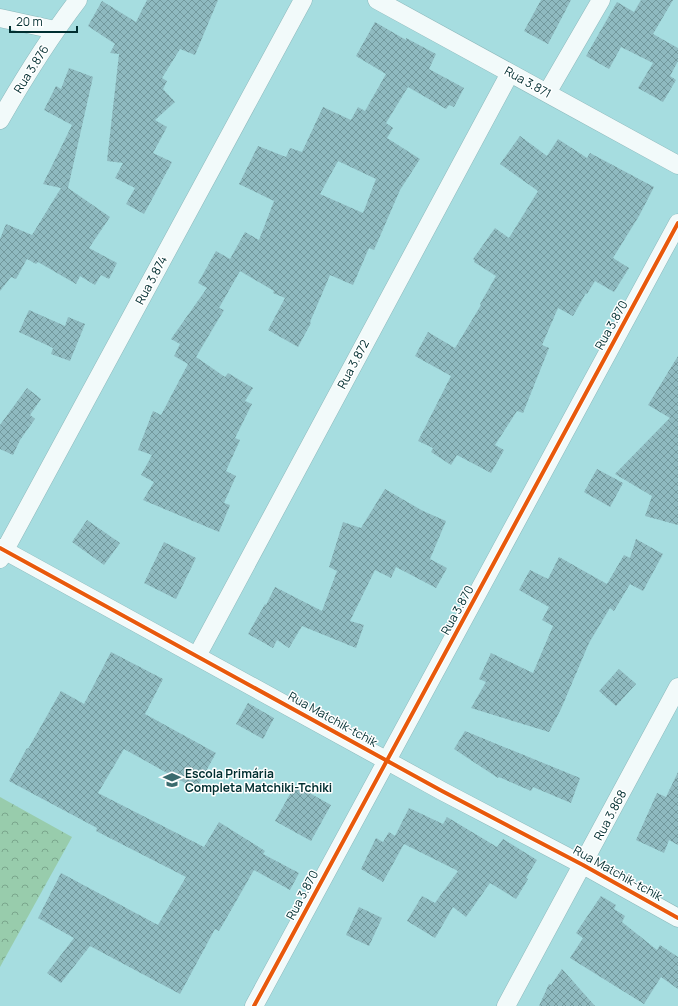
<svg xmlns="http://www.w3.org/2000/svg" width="678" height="1006" viewBox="0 0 678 1006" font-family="Manrope,sans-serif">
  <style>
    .forest { fill: url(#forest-crowns) }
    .building { fill: url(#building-cross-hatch); fill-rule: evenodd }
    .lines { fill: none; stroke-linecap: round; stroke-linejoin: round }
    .street-casing { stroke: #8db9bc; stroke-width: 19 }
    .street { stroke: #f2fafa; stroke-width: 18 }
    .cycleway-casing { stroke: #fff; stroke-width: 6 }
    .cycleway { stroke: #e8590c; stroke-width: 4 }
    .labels { text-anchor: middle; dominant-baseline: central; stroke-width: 3; stroke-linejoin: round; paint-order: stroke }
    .street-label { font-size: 12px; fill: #002e30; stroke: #fff }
    .poi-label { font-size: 12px; font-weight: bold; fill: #002e30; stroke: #fff; text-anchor: start }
  </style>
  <defs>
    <pattern id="forest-crowns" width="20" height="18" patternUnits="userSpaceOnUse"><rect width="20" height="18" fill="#98ccac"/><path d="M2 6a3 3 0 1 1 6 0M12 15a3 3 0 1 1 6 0" fill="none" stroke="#7aa68c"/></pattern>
    <pattern id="building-cross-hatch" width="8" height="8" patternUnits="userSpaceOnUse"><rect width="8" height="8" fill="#8fbac0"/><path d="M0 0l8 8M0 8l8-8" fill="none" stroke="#72989c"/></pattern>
  </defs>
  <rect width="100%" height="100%" fill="#a6dde0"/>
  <path class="forest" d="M0,797l72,40 -72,130z"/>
  <path class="building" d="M147,0h71l-23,55 -15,-6 -18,29 5,3 -4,8 12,13 -20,18 12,7 -14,26 19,9 -28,52 -18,-10 9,-16 -20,-10 8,-15 -16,-2 12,-107 -9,-1 5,-9 -27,-18 14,-25 34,21z
    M541,0h30l-23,44 -24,-13z
    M641,0h32l-20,34 25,14v13l-8,15 6,4 -13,22 -25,-14 15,-25 -32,-16 -12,22 -23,-13 31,-54 17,10z
    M375,22l31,18v-2l30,16 -7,15 35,19 -10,19 -5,-2 -3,4 -38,-22 -22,36 7,5 -6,10 33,21 -20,31 -26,60 -5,-2 -16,37 -23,-10 -20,47 1,1 -13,24 -30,-17 17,-32 -12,-5 1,-2 -34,-20 -21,37 5,2 -28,47 29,20 3,-4 25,15 -8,13 7,3 -17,34 5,2 -14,31 10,5 -12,27 6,2 -11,27 -76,-32 11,-18 -13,-7 11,-20 -14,-5 15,-39 8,4 27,-51 -14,-8 6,-12 -9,-5 36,-51 -9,-5 18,-32 14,8 15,-27 14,8 15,-39 -35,-17 19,-38 28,11 4,-9 12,4 21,-45 28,13 7,-13 7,4 21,-37 -30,-18zM338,161l38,18 -13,34 -43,-19z
    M69,68l24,9 -25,111 42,29 -21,31 28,15 -8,16 -8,-4 -6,10 -15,-9 -4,8 -38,-22 -2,2 -9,-5 -11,20 -5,-2 -11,14v-52l6,-15 26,11 29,-47 -18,-4 29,-59 -28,-15 12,-24 5,3z
    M520,136l27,20 11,-17 29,19 3,-5 64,34 -15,29 -26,42 16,10 -15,24 -19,-11 -8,13 -1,-1 -13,23 -15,-8 -16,37 7,3 -26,65 -6,-2 -22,34 9,5 -13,23 -34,-18 -6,10 -20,-13 2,-4 -15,-7 33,-65 -36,-20 13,-24 27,16 26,-43 -1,-1 16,-28 -22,-14 1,-1 -2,-2 22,-31 14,10 29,-47 -38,-27z
    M29,310l36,16 3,-9 17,7 -15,37 -19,-7 2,-6 -34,-16z
    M678,356v169l-33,-9 7,-20 -37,-22 55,-56 -22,-13z
    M27,388l14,11 -11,16 5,4 -15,21 -7,15 -13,-6v-24z
    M597,469l26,14 -13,24 -26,-15z
    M385,489l38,22 23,10 -16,38 17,9 -11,20 -40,-21 -5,11 -16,-8 -25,51 14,4 -8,23 -54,-22 -13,22 -12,-8 -4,8 -25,-14 17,-30 1,1 9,-18 47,24 15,-40 -8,-4 14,-45 18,6z
    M87,520l33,23 -16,22 -32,-23z
    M636,539l27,15 -20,37 -13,-7 -16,27 -4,-3 -21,35 -28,66 -12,23 -78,-24 15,-26 -7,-3 12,-26 42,20 20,-47 -11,-6 7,-13 -30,-17 11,-20 18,9 11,-22 48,27 17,-29 6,3z
    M164,542l32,16 -20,41 -32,-16z
    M111,652l52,27 -18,35 71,39 -20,36 -72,-40 -26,44 106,54 15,-25 46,29 -2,3 36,19 -9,17 -36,-20 -35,61 -4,-2 -35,65 -90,-48 -29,37 -14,-10 27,-35 -36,-20 23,-45 97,52 28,-48 -90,-46 1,-3 -88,-47 18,-33 1,1 33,-58 23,13z
    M619,669l17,15 -20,22 -17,-15z
    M248,703l26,15 -11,21 -27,-15z
    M465,731l115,47 -9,25 -38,-16 -2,4 -32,-14 -1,1 -44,-29z
    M678,772v73l-9,-5 -5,13 -28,-13 21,-47 9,4z
    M295,785l36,20 -20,36 -36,-20z
    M409,808l34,16 4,-7 50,30 6,-8 34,21 -11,18 2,1 -12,20 -26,-16 -24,34 -13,-10 -18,31 -28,-17 15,-25 13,7 23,-32 -54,-27 -21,38 -22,-13 15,-31 7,4 6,-10 6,4z
    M601,896l15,9 -2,4 11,7 -3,6 35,28 3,-5 18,12v32l-17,-12 -17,27 -74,-46 13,-20 -7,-5z
    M359,907l23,11 -13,28 -23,-11z
    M562,969l33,37h-56l10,-22 2,1z"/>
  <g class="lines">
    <g class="street-casing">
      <path id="street" d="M377,0l301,165
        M0,18l55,12
        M547,93l54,-93
        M0,120c24,-42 49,-82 78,-120
        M0,548l442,243 141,74 95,53
        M0,559l303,-559
        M197,656l313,-583
        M254,1006l424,-783
        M506,1006l172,-319"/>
    </g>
    <use href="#street" class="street"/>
    <g class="cycleway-casing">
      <path id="cycleway" d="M0,548l442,243 141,74 95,53
        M254,1006l424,-783"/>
    </g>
    <use href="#cycleway" class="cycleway"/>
  </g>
  <defs>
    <g id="school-bare" transform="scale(1.38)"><path d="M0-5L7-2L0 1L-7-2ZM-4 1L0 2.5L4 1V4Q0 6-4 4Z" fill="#3a6b6e" stroke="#fff" stroke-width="2.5" paint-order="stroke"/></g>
  </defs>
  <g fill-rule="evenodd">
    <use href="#school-bare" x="172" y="780"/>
  </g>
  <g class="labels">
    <g class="street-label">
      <text transform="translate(31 69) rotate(-58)">Rua 3.876</text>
      <text transform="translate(528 82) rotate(29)">Rua 3.871</text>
      <text transform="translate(151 280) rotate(-62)">Rua 3.874</text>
      <text transform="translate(611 325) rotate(-61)">Rua 3.870</text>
      <text transform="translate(353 364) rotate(-62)">Rua 3.872</text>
      <text transform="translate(457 610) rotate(-61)">Rua 3.870</text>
      <text transform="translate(333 719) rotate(29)">Rua Matchik-tchik</text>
      <text transform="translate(610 815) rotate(-62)">Rua 3.868</text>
      <text transform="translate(618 873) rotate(29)">Rua Matchik-tchik</text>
      <text transform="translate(302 895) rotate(-62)">Rua 3.870</text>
    </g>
    <g class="poi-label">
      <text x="185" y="773">Escola Primária<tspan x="185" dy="14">Completa Matchiki-Tchiki</tspan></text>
    </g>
  </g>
  <path d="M10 26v6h67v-6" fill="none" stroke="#002e30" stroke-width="2"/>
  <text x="16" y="26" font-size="12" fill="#002e30" stroke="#ffffff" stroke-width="3" paint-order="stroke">20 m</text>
</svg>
